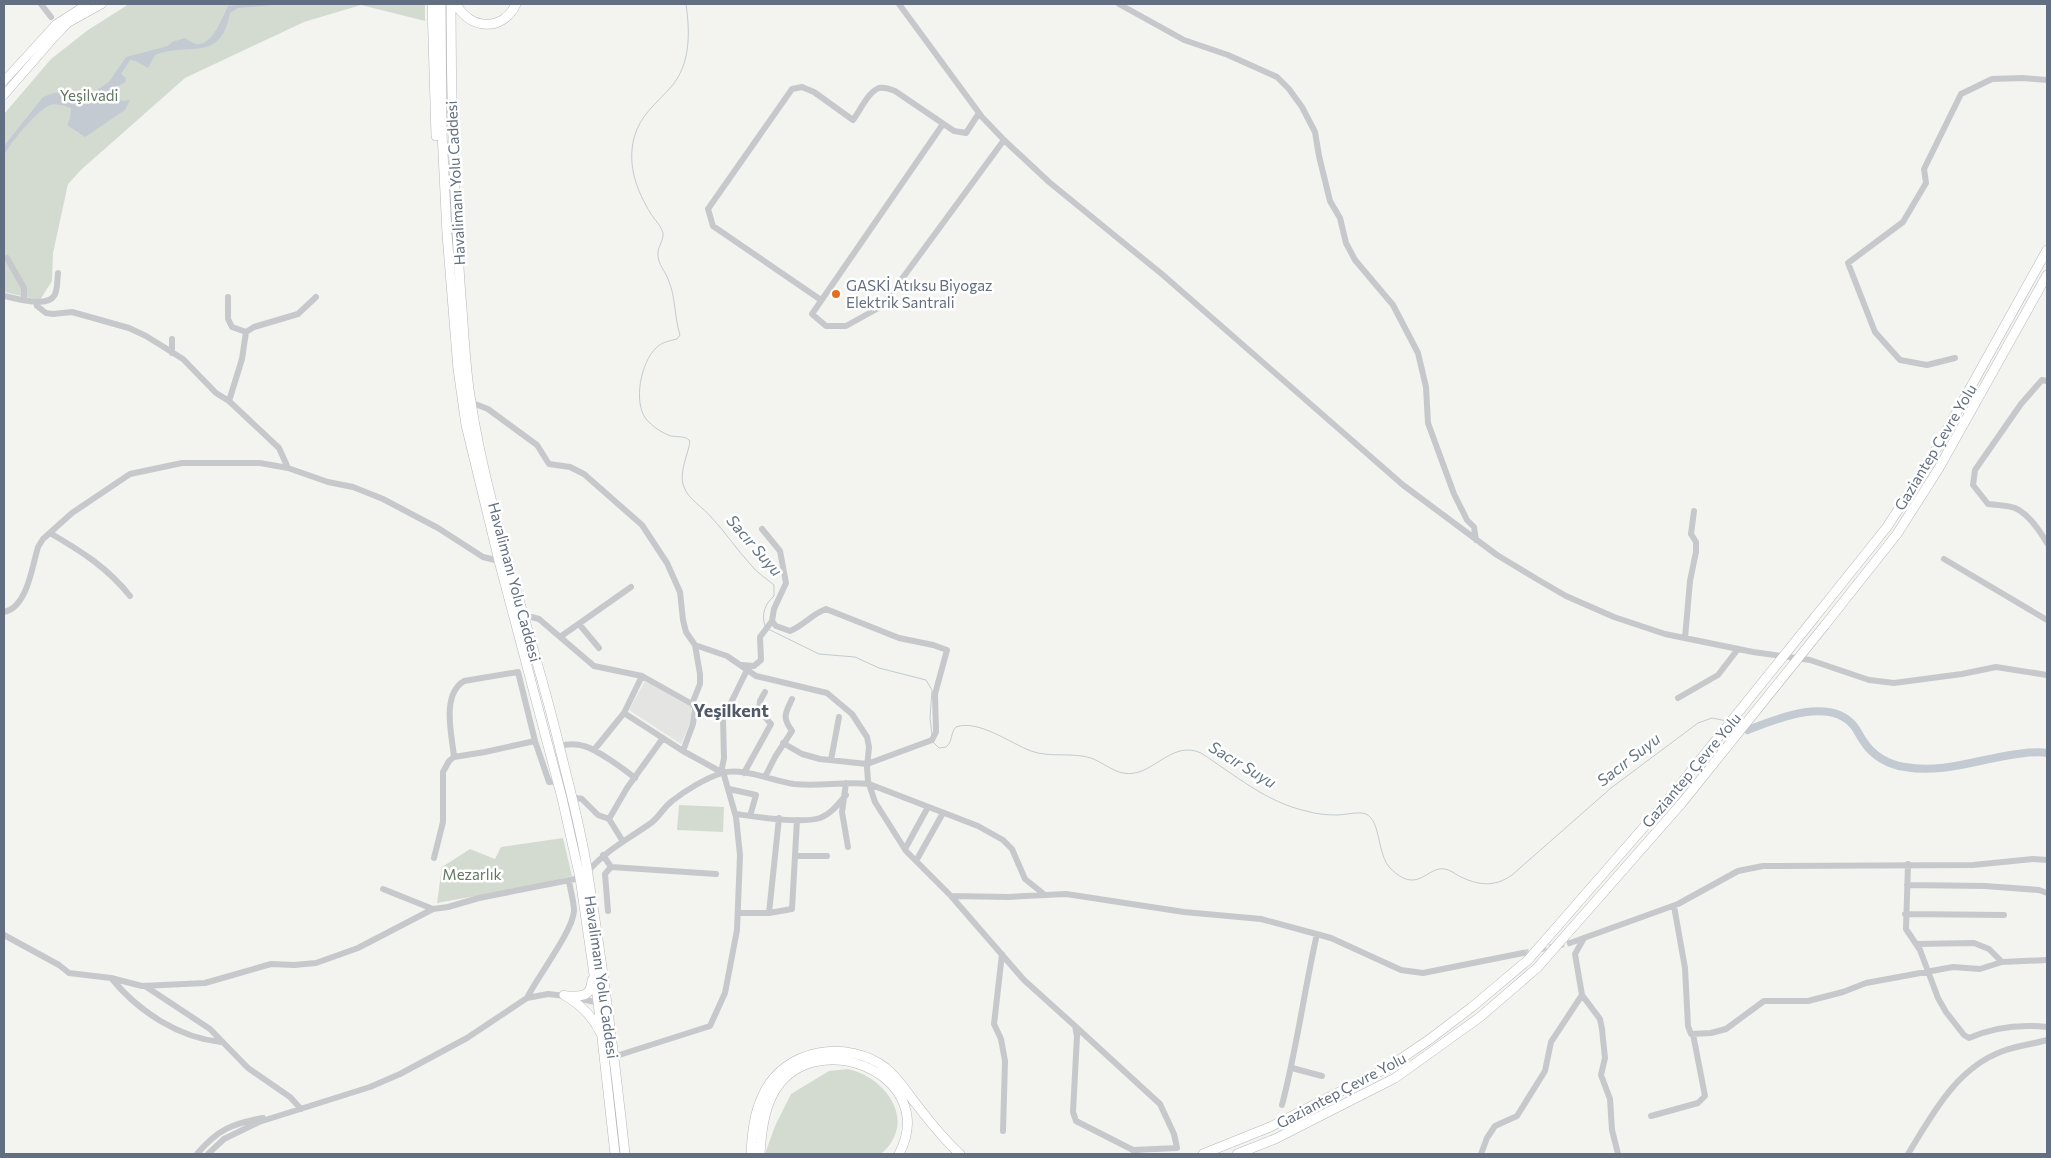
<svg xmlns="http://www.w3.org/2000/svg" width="2051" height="1158" viewBox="0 0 2051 1158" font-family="Commissioner,sans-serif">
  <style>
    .built { fill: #e4e4e3 }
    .green { fill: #d3dbd0 }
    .water { fill: #c3cad1 }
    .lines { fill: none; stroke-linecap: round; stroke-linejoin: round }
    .stream { stroke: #c3cad1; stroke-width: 1 }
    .river { stroke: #c3cad1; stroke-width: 8 }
    .minor-tunnel { stroke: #cfd2d4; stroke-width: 6; stroke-dasharray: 6 3; stroke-linecap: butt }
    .major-casing { stroke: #b6b9bd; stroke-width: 9 }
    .highway-casing { stroke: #b6b8bb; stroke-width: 10 }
    .minor { stroke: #c6c8cc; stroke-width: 6 }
    .major { stroke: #fff; stroke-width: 8 }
    .highway { stroke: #fff; stroke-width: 9 }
    .highway-bridge-casing { stroke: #b6b8bb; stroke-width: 10; stroke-linecap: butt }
    .highway-bridge { stroke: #fff; stroke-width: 9 }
    .poi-dot { fill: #e56e1e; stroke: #fff; stroke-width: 2 }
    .labels { text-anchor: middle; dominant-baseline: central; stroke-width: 5; stroke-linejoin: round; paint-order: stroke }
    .park-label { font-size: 15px; fill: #627861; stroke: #fff }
    .street-label { font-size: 15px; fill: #626e81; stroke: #fff }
    .poi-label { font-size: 15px; fill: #626e81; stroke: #fff; text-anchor: start }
    .water-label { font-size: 16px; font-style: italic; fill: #637685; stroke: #fff }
    .quarter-label { font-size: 18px; font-weight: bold; fill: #505966; stroke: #fff }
  </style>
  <rect width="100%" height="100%" fill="#f3f4ef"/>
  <path class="built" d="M645,681l46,26v14l-10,23 -52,-34z"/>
  <path class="green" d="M129,4h296v17l-64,-16 -57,17 -119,56 -103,91 -14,15 -15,69 -1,28 -12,19 -36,-8v-178l47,-55 37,-29z
    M679,805l45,2 -1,25 -46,-2z
    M563,838l9,38 -41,10 -94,17 5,-36 28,-18 25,10 6,-12z
    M848,1069c39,9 70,53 33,85h-116l10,-28 16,-32 38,-23z"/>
  <path class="water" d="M244,4h39l-45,4 -8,5c-10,51 -39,28 -75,42l-7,13 -12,-7 -6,-1 -9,14 5,4 -1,4 -12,7 1,6 8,6 8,-1 -5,10 -40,27 -18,-12 3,-7 1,-10c-8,-2 -15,-6 -23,-2 -12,6 -39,38 -44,50v-10l39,-49 11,-4 40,-1 15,-10 17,-25 42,-11 4,-4 13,-4c3,2 7,5 11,6 16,3 26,-26 32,-38z"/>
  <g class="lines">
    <path class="stream" d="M686,4c4,28 5,60 -15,83 -15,17 -31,28 -37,51 -7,28 3,53 17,76 4,6 10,12 12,19 1,8 -6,14 -5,22 0,9 7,16 10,24 8,18 6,37 12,56l-3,4c-8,2 -15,3 -21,9 -15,14 -23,54 -10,71 7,8 16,14 25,17 5,1 15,0 18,4 4,4 -12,32 -5,47 4,12 20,21 28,31 14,15 25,32 39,47 6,8 15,13 23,20v11c-9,8 -13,18 -9,30
      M768,629l51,25 36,3 24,11 47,12 6,10 -2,28 2,17
      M933,742l6,6 7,-1c7,-5 4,-14 10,-20 22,-8 54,16 75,24 19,7 41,1 60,7 11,4 21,13 32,15 29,6 47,-34 78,-20 34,22 65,49 105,58 10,3 20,4 30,4 10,0 22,-4 30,-1 15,7 11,40 24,54 28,28 36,-2 55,1 5,1 9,4 14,7 18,9 35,12 53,-1l99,-87 87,-65 14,-5 15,3"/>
    <path class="river" d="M1748,730c28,-11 82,-34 106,-4 4,5 6,11 10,16 9,14 25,23 41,25 38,7 74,-8 112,-13 10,-1 20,-3 30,-1"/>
    <path class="minor-tunnel" d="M1523,953l47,-10"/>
    <g class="major-casing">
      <path id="major" d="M4,81l52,-57 31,-20
        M4,95l47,-54 17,-18 34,-19"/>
    </g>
    <g class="highway-casing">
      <path id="highway" d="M432,4l4,132
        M441,4l1,128 5,102 11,135 8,56 33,136 63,237 18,80 18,124 17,152
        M451,4c0,98 3,195 10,293 3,33 4,67 9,99 18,120 62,235 90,353 10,41 22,84 28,126 15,92 27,186 37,279
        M456,4c14,26 47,28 60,0
        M1815,617l72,-90 42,-65 118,-212
        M1825,625l72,-91 42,-66 108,-193
        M564,995c16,9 28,20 36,37
        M566,996c15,0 25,2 26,-16
        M751,1154c1,-20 3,-41 12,-59 21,-47 85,-56 123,-27 11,9 19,21 27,32 15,19 29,38 47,54
        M760,1154c1,-18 3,-39 11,-56 36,-78 171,-25 128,56
        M1203,1154l67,-27 119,-60 41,-28 42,-32 56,-47 143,-164
        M1237,1154l38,-15 120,-61 85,-61 57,-49 144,-164"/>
    </g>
    <path class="minor" d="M41,4l10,13
      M899,4l83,113 22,23 45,42 114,93 240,210 94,70 38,23 31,18 48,21 51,17 88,18 57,8 59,20 25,3 68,-9 34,-7 51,8
      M1119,4l65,36 44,15 49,22 12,12 13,18 13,25 4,24 11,45 10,17 6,25 9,17 38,45 25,48 8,34 2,36 26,71 13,26 7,7 2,13
      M943,124l-131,190 14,12h20l36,-20 122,-166
      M7,258l17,30v12
      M4,296c11,2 42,12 50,0 4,-6 3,-16 4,-23
      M228,297v22l4,8 14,5
      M821,300l-108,-74 -5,-17 84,-120 10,-2 12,5 39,28c7,-9 15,-28 26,-32 5,-1 11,1 16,3l59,40 12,2 13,-20
      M36,302l1,4 9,7 7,1 19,-2 57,16 17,8 37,23 33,34 13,8 50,47 9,20
      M172,353v-14
      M1955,358l-28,7 -27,-5 -25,-28 -27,-69 55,-41 23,-39 -2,-14 37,-75 31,-15 31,-1 24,2
      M2047,381l-5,-1 -21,24 -46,66 -2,15 15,19c8,1 19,1 27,4 14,6 25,23 32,35
      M229,401l13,-42 4,-27 8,-5 44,-13 18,-17
      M470,402l18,7 49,36 12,19 21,3 14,7 58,51 25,38 13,29 3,28 3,12 9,13 5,29v10l-8,20 31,15
      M762,529l18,22 6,32 -12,26 -2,12 4,5 14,5c15,-6 20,-16 36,-22l73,29 34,7 14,5 -12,44 1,38 -4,8 -65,24 -47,-5 -18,-5 -19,-11
      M50,533c31,18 58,35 80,63
      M1944,559l103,61
      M4,612c23,-4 28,-45 34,-65l5,-8 29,-26 58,-39 52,-11h78l28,5 40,14 25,5 30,12 55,29 45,29 16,4
      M524,615l15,4 55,47 48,10 50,28 3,4 -2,16 -10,27
      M579,624l20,24
      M560,637l71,-50
      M1685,638l5,-57 6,-29v-10l-5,-8 3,-23
      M695,645l32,11 29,20 71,17 25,21 15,23 2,10 -2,20 1,14 7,21 31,49 45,45 57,1 37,-2
      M742,665l12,1 7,-6 -1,-23 12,-16
      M1678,698l40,-23 20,-26
      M624,713l59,38 40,22
      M559,746c8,-2 16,-3 25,0 12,3 40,23 51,32
      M594,750l30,-37 18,-37
      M454,757c-2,-22 -13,-62 10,-76l54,-9 17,69 14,41 9,-1
      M831,760l8,-43
      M744,773l27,-49 -12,-14 1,-9 5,-9
      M765,777l10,-20 17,-26c-10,-14 -7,-17 0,-32
      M846,783l-4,29 6,35
      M729,789l27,6 -6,21
      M571,797l11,2 16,16 11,4 13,21
      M736,814c21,3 65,10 84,4 11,-4 19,-15 26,-23
      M609,819l18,-31 36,-50
      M905,849l23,-42
      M603,855l8,12 105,7
      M795,856h32
      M434,858l9,-36v-50l6,-11 5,-4 31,-5 50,-11
      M916,861l27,-48
      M1908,864l-2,65 14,21 18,48 8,14 18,23 5,3c25,-11 51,-14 78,-11
      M588,871c21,-23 39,-31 63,-48 8,-6 13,-16 21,-22 14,-11 34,-23 50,-28 20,-6 51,8 72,11 25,3 50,-3 75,0l109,42 25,14 9,9 13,30 20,16 21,-1 118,18 77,7 70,19 70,32 22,3 100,-20
      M1907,885l78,1 54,4 8,3
      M383,889l50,20
      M951,896l73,84 51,46 2,10 -4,76 3,9 57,29 4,4
      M1674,906l11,62 3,58 3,8 20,-1 15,-4 38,-28h44l35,-9 23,-9 87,-16 27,2 22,-7 -13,-13 -15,-6 -58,1
      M608,911l-3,-37 6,-7
      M738,913h31l23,-4 5,-89
      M769,913l10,-95
      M1905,914l99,1
      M4,935l55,30 10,8 42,5 31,8 63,-3 66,-19 23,1 22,-2 42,-15 75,-39 15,-2 31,-9 101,-20
      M1584,938l-9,16 7,41 18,24 2,10 3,29 -4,17 9,24 2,31 6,24
      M1570,943l108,-39 60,-33 25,-5 210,-1 60,-6 14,1
      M1002,954l-8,70 7,15 4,22 -2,70
      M2002,962l45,-2
      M112,979c26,32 67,59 109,63
      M145,986l65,43 38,39 42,29 11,12
      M527,998c10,-21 46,-67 47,-87 0,-10 -4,-21 -5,-31
      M576,998l24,5
      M1075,1026l85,78 14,30 3,14 -44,2
      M613,1057l97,-31 15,-33 12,-63 3,-75 -4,-38 -14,-49 2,-10 -1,-39 24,-49
      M1292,1068l30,8
      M1282,1105c15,-57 22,-114 35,-171
      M1651,1116l47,-13 7,-7 -12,-62
      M197,1154c21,-25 35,-30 66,-36
      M208,1154l16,-15 35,-17 111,-35 30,-13 67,-36 60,-40 21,-4 18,2
      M1481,1154l6,-16 8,-12 22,-10 28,-45 6,-29 31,-47
      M1908,1154c24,-39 48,-86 95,-103 14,-5 30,-7 44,-11"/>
    <use href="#major" class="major"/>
    <use href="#highway" class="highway"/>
    <g class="highway-bridge-casing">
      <path id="highway-bridge" d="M1671,796l144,-179
        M1681,804l144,-179"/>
    </g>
    <use href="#highway-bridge" class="highway-bridge"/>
  </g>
  <circle class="poi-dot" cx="836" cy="294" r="5"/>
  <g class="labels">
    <g class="park-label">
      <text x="89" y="95">Yeşilvadi</text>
      <text x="472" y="874">Mezarlık</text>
    </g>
    <g class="street-label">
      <text transform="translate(455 183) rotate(-93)">Havalimanı Yolu Caddesi</text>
      <text transform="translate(1935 447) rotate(-59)">Gaziantep Çevre Yolu</text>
      <text transform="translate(515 582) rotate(75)">Havalimanı Yolu Caddesi</text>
      <text transform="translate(1691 770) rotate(-50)">Gaziantep Çevre Yolu</text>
      <text transform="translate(602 977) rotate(82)">Havalimanı Yolu Caddesi</text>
      <text transform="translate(1341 1090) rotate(-28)">Gaziantep Çevre Yolu</text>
    </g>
    <g class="poi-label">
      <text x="846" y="285">GASKİ Atıksu Biyogaz<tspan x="846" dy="17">Elektrik Santrali</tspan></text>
    </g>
    <g class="water-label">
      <text transform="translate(755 545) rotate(49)">Sacır Suyu</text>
      <text transform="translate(1628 759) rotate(-38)">Sacır Suyu</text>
      <text transform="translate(1243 764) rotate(31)">Sacır Suyu</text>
    </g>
    <g class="quarter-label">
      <text x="731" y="710">Yeşilkent</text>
    </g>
  </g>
  <rect width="2051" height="1158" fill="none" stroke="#626e81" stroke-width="10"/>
</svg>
